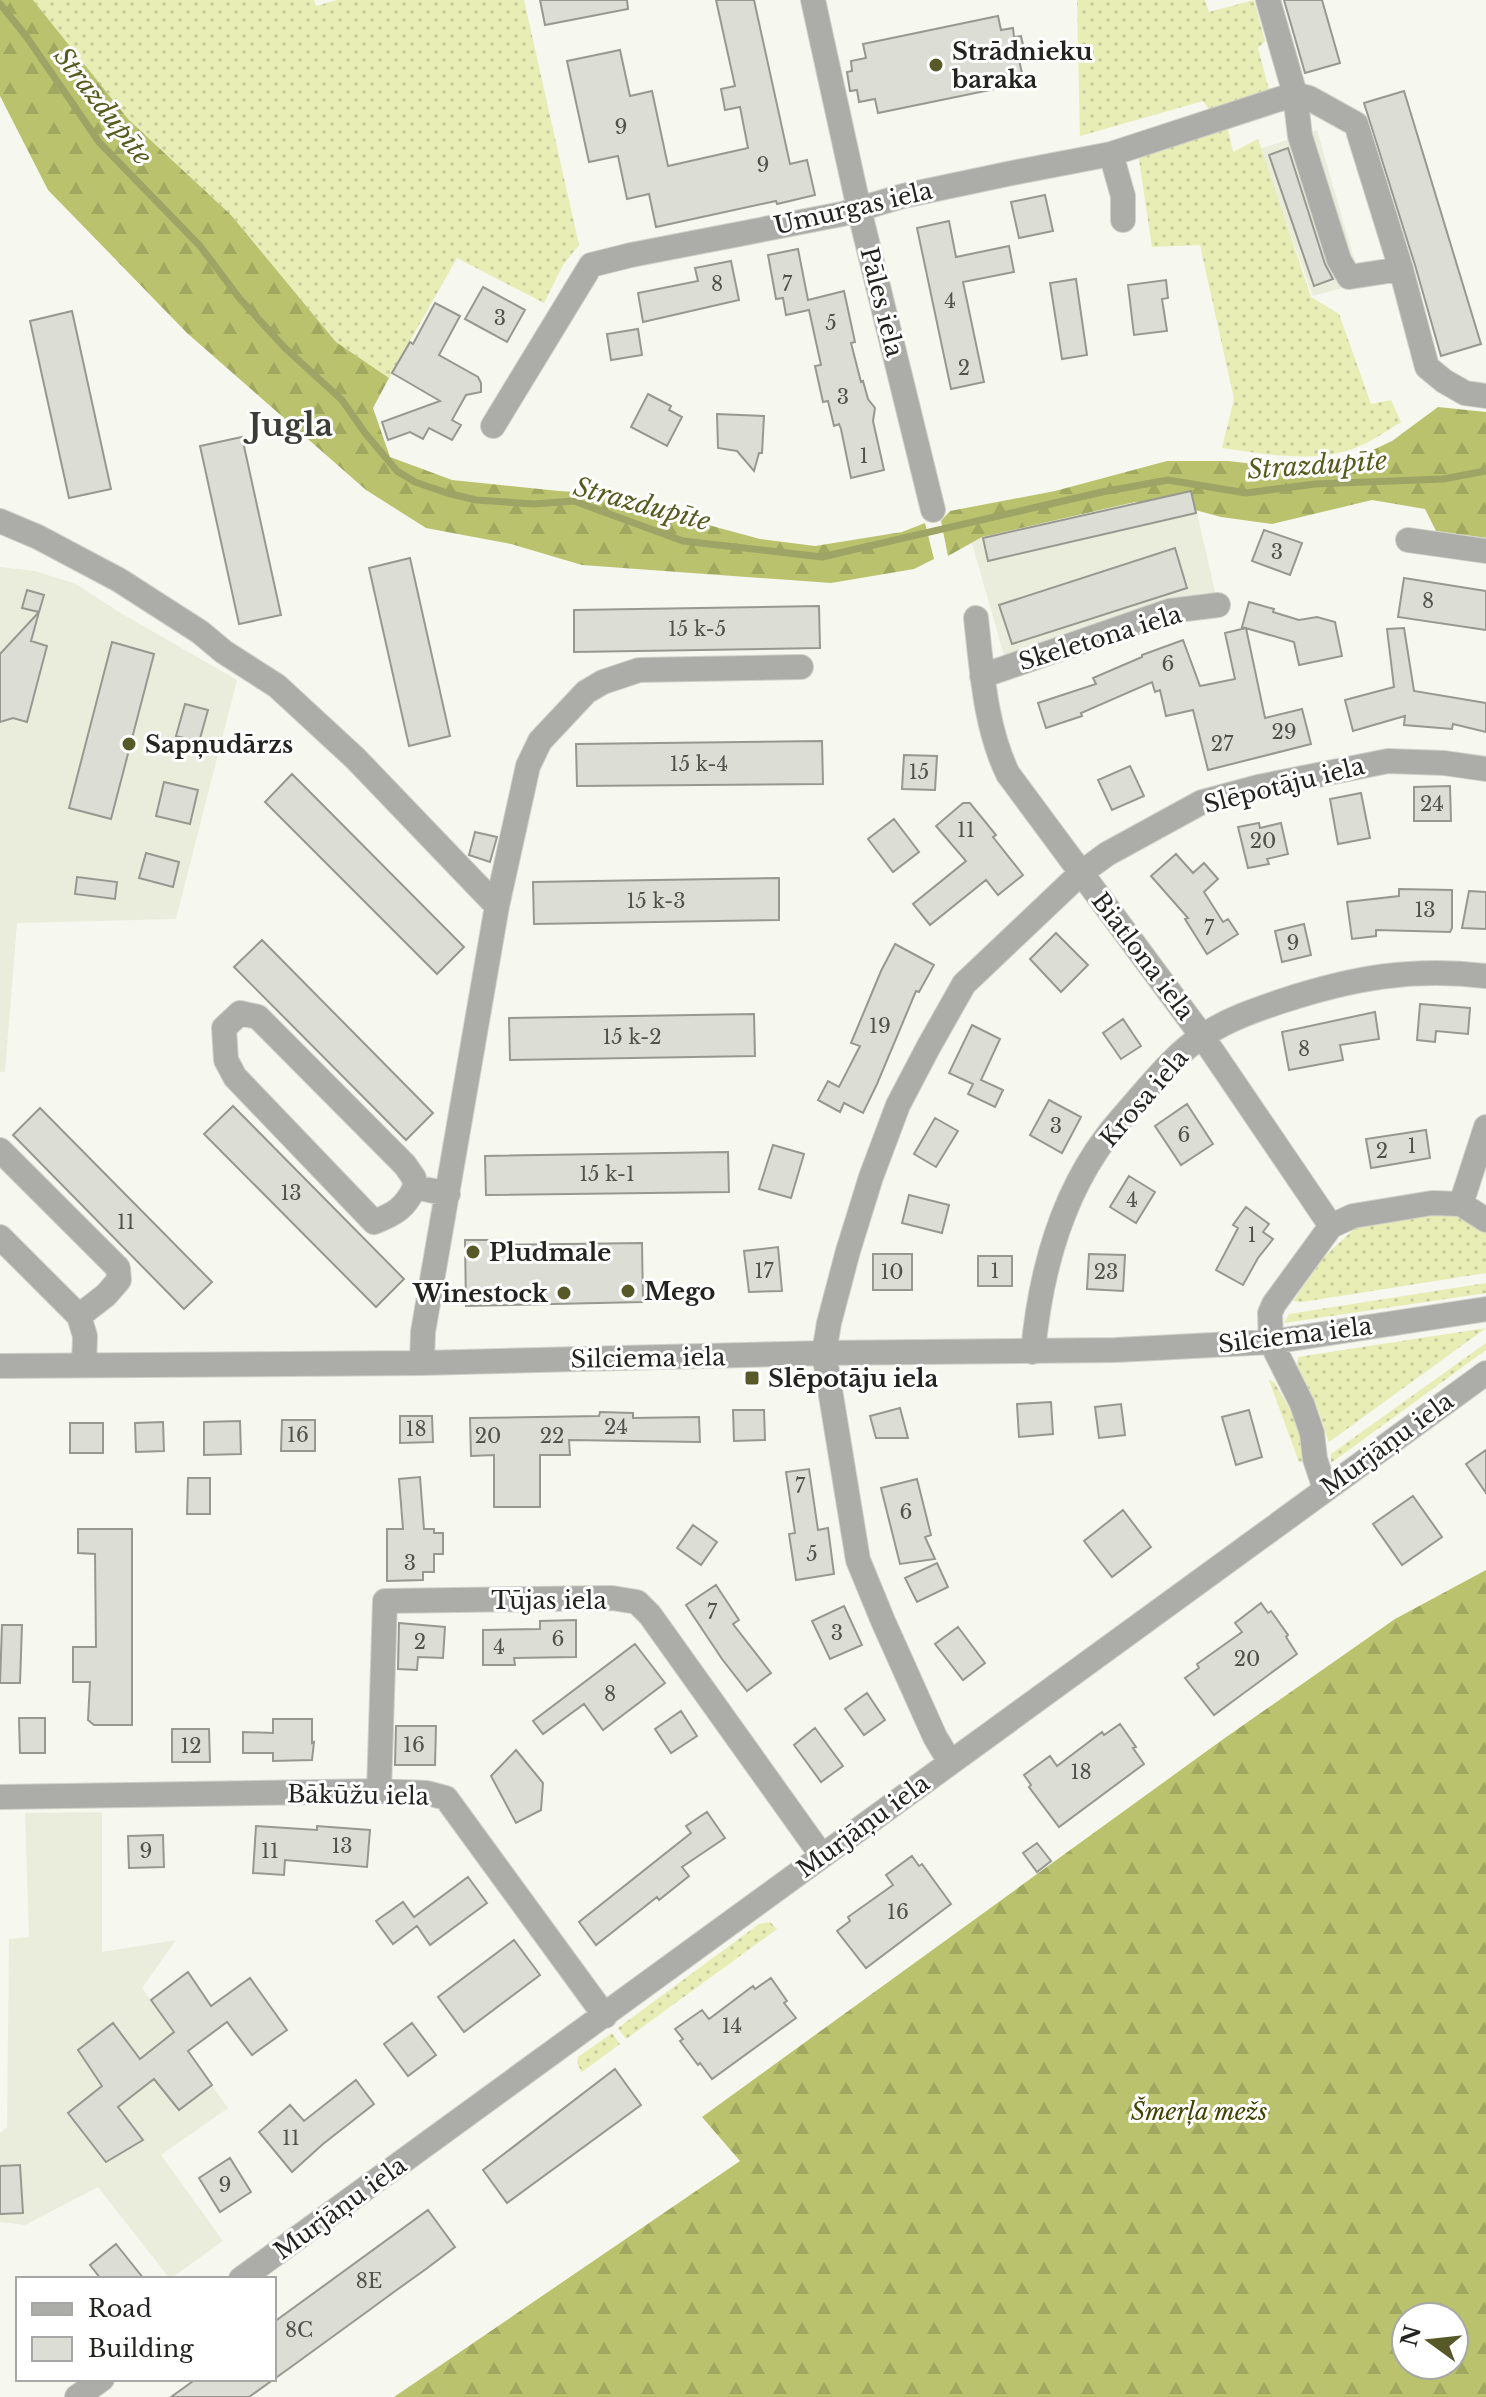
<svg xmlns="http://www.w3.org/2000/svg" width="1486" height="2397" viewBox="0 0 1486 2397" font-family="'Libre Baskerville',serif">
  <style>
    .built { fill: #eaeddc }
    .grass { fill: url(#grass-dots) }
    .forest { fill: url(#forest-firs); fill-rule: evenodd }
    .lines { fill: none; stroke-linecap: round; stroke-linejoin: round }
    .stream { stroke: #9ea366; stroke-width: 7 }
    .building { fill: #dcddd5; stroke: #979890; stroke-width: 2 }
    .minor-casing { stroke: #d0d1c9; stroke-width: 26 }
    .minor { stroke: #acaca8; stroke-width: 24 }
    .poi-dot { fill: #575a28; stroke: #fff; stroke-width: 3 }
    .labels { text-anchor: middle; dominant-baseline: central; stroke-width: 6; stroke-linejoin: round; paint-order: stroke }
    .number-label { font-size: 20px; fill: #51524d }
    .poi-label { font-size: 24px; font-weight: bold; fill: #232420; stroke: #fff; text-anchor: start }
    .street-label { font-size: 24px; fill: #232420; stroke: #fff }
    .park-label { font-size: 24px; font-style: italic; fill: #414400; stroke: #fff }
    .water-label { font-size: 26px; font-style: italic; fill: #575b1e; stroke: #fff }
    .district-label { font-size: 32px; font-weight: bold; fill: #3c3d36; stroke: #fff }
  </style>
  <defs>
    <pattern id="grass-dots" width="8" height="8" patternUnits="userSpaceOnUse" patternTransform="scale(2)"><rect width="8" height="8" fill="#e7edb5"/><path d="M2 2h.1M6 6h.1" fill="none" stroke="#c6cb9b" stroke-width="1.8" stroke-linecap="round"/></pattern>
    <pattern id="forest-firs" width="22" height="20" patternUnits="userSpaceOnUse" patternTransform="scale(2)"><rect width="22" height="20" fill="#bbc26d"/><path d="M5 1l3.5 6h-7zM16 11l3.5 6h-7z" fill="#a0a75e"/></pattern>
  </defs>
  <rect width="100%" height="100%" fill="#f6f7ee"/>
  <path class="built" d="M1317,130l44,153 -48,13 -54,-147z
    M1192,490l23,102 -210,67 -34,-119z
    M0,567l35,4 41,13 43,28 118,68 -61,239 -159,4 -12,149h-5z
    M102,1812v140l74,-12 -34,48 86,120 -67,47 62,86 -53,38 -72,-92 -73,38 -25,-3v-89l7,-6 2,-188 20,-2 -4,-124z"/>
  <path class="grass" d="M33,0h281l2,6 21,-6h187l55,245 -16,20 -19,38 -87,-45 -68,120 -53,-36 -105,-127 -103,-96z
    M1077,0h128l4,12 45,-12 11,41 -7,7 11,42 -59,21 -7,-10 -123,35z
    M1227,125l6,27 25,-13 53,158 28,17 32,90 20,-4 10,22c-16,10 -31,21 -49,27 -40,14 -88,5 -130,-1l12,-49 -34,-154 -48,2 -14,-94z
    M1451,1211l35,18v44l-184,29 -9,-1 31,-44 30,-28z
    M1486,1283v10l-202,30 5,-9z
    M1486,1328l-157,114c-5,-14 -9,-30 -16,-43 -7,-16 -19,-23 -15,-42z
    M1486,1343v7l-155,113v-9z
    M1269,1380l5,2 26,45 6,33 -7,2z
    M770,1922l7,7 -151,110 -8,-11 141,-104z
    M612,2033l8,11 -38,28 -5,-8 1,-7z"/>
  <path class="forest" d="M0,0h33l95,119 103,96 105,127 53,36 -16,30 17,49 62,23 107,11 67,4 86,31 48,13 55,7 87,-14 23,-9 9,36 -20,10 -83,14 -249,-18 -71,-21 -85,-16 -60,-38 -179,-157 -139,-143 -48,-94z
    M1438,407l48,5v126l-50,-7 -11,-22 -53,-9 -100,24 -51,-7 -26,-7 -60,-8 -153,35 -34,19 -7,-35 9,-10 105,-20 112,-30h61l45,5 62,-1 19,-6 38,-18z
    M1486,1570v827h-1092l346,-236 -38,-44 520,-377 173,-121zM1454,2317v48h-48v-48z"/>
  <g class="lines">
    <path class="stream" d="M0,4l26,32 73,106 101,104 40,53 45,49 57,52 23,33 32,38 18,11 32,11 29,7 58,4 40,-3 109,40 139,16 280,-65 66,-12 78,13 69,-9 128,-5 43,-8"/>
  </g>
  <path class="building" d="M540,0h87l1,9 -83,16z
    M716,0h38l36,164 17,-4 8,35 -38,9 -1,-3 -120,26 -7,-33 -22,5 -9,-43 -29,6 -22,-101 53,-11 10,46 22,-5 16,75 80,-18 -8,-41 -15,3 -4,-21 14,-3z
    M1284,0h38l18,63 -35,10z
    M998,16l3,14 12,-2 1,9 7,-1 5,22 -7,1 5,24 -146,30 -3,-14 -16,3 -2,-12 -7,1 -3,-19 5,-1 -1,-10 15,-3 -3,-14z
    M1404,91l77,253 -40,12 -26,-91 -51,-162z
    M1288,148l37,116 8,15 -19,7 -45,-131z
    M1045,195l8,36 -34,7 -8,-36z
    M949,221l7,36 53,-11 5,26 -51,10 21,100 -33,7 -34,-161z
    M798,249l10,51 36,-9 11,51 -4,1 10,39 2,-1 5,18 7,9 -2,13 11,49 -33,8 -10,-49 -2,-5 -5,2 -6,-25 -5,1 -8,-36 6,-1 -12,-55 -23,5 -3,-17 -7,1 -8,-44z
    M731,261l8,39 -96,22 -5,-29 60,-12 -3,-13z
    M1076,279l11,76 -25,4 -12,-76z
    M1166,280l2,18 -6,1 5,32 -33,4 -6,-50z
    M483,287l42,23 -18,32 -42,-23z
    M435,303l25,13 -21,39 39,22 3,6v9l-15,3 -14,25 9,5 -9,15 -23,-12 -6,11 -13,-7 -22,8 -6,-18 58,-21 -48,-28 18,-31 3,2z
    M72,311l39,178 -42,9 -39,-177z
    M638,329l4,26 -31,5 -4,-26z
    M648,394l23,12 -2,4 13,7 -15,29 -36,-19z
    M717,414l47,2 -2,37h-3l-5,18 -17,-20 -19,-3z
    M242,437l39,178 -42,9 -39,-178z
    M1191,491l5,22 -208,48 -5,-23z
    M1264,530l38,13 -12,32 -38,-14z
    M1175,548l12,40 -175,56 -13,-39z
    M410,558l40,178 -41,10 -40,-178z
    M1404,578l82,13v39l-88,-13z
    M27,590l17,5 -5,17 -17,-4z
    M1249,602l25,7 -1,3 26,8 18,-3 18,5 7,34 -43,9 -5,-23 -52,-15z
    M819,606l1,42 -246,4v-42z
    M39,612l-8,29 16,5 -20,76 -14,-4 -13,4v-68z
    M1246,628l19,90 37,-9 9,35 -103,26 -15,-60 -27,6 -6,-26 -5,2 -3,-10 -71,31 1,3 -36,12 -8,-25 58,-19 -3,-6 49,-21v-2l41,-15 17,46 35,-7 -10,-46z
    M1404,628l10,63 72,12v29l-33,-8 -1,5 -48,-4 1,-9 -52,15 -8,-31 49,-13 -7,-58z
    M112,642l42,12 -43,165 -42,-11z
    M185,704l23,6 -9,32 -23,-6z
    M822,741l1,43 -246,2 -1,-42z
    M904,755l33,1 -2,34 -33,-1z
    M1130,766l14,30 -32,14 -14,-30z
    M292,774l172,173 -27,27 -172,-172z
    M164,782l34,8 -8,34 -34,-8z
    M1450,786l1,35h-37v-34z
    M1361,793l9,45 -32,6 -8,-45z
    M963,803h7l26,32 -3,2 30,38 -25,20 -12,-15 -56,45 -17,-21 53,-43 -30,-35z
    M894,819l25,33 -26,20 -25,-33z
    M1259,823l1,5 21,-5 7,31 -21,5 2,5 -21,4 -10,-41z
    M475,832l22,5 -7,25 -21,-7z
    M146,853l33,9 -6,25 -34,-9z
    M1176,854l17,19 11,-10 14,16 -14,13 19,30 5,-3 10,15 -31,20 -22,-35 3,-1 -37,-42z
    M77,877l40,5 -2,17 -40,-5z
    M779,878v42l-245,4 -1,-42z
    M1399,889l53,1v38l-2,4 -74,-2v6l-24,3 -5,-37 52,-6z
    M1469,891l17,1v37l-24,-1z
    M1304,924l7,31 -29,7 -7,-31z
    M1056,933l32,32 -27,27 -31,-33z
    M262,940l171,173 -27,27 -172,-173z
    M895,944l39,21 -15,27 -3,-1 -39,93 -14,29 -19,-10 -4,9 -22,-12 10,-19 11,6 21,-41 -9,-3 30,-72z
    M1420,1004l50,4 -2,26 -32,-3 -1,11 -18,-2z
    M1375,1012l4,27 -39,6 3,15 -54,10 -7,-38z
    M754,1014l1,42 -245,4 -1,-42z
    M1123,1019l18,27 -20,13 -18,-26z
    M972,1025l28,14 -19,41 22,10 -8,17 -27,-13 5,-10 -24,-11z
    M1049,1100l32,17 -19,36 -32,-18z
    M1187,1104l26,40 -32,21 -26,-39z
    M233,1106l171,173 -28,28 -172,-173z
    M40,1108l172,174 -28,27 -171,-174z
    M935,1118l23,13 -22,36 -22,-13z
    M1426,1130l4,28 -59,10 -5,-29z
    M773,1145l31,9 -13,44 -32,-9z
    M728,1152l1,40 -243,3 -1,-39z
    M1129,1176l26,16 -19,31 -26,-16z
    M909,1195l40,10 -7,28 -40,-10z
    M1246,1207l23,17 -6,8 10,7 -15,19 -15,27 -27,-15 22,-42 -5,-3z
    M465,1240h31l-1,5 147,-2 1,59 -177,4z
    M778,1247l4,44 -33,1 -5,-41z
    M873,1254h39v36h-39z
    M1089,1254l36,1 -2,36 -36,-2z
    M978,1256h34v30h-34z
    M1051,1402l2,32 -34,3 -2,-33z
    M1121,1404l4,31 -26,3 -4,-31z
    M900,1408l8,30h-32l-6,-22z
    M733,1410h31l1,30 -31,1z
    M1249,1410l13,47 -26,8 -14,-48z
    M600,1412l33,1v5l66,-1 1,25 -131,-2 1,15h-30v52h-46v-52l-23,1 -1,-38 129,-2z
    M400,1416h32l1,26 -33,1z
    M282,1420h33v31h-34z
    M240,1421l1,33 -37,1v-33z
    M163,1422l1,29 -28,1 -1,-29z
    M70,1423h33v30h-33z
    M1486,1450v43l-20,-29z
    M809,1469l9,61 10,-2 6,46 -38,6 -7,-46 6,-1 -9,-61z
    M420,1477l4,52h10v4h9v21h-9v18h-11v8l-36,1v-52h16l-4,-50z
    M188,1478h22v36h-23z
    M917,1479l14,56 -6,2 10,22 -35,5 -19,-76z
    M1413,1496l29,41 -40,28 -29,-41z
    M1123,1510l28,37 -39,30 -28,-36z
    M693,1525l24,17 -16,23 -24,-17z
    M78,1529h54v196h-38l-6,-5 2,-38h-17v-35h23l-1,-93 -17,-1z
    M937,1563l11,24 -31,15 -12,-24z
    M716,1585l23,35 -6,4 38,49 -24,18 -25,-32 -36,-54z
    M1261,1603l7,10 3,-2 17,24 -2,2 11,17 -83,61 -29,-37 14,-10 -2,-4 45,-32 -7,-9z
    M844,1606l18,39 -32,14 -18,-38z
    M576,1620v37l-62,1 1,7h-32v-35l57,-1v-8z
    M399,1623l46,4 -2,31 -25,-1 -1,13 -19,-1z
    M2,1625h20l-2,58h-20z
    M958,1627l27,36 -22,17 -28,-36z
    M635,1644l30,39 -62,47 -19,-26 -41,30 -10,-13z
    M867,1693l18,27 -21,15 -19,-26z
    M681,1711l16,25 -26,17 -16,-24z
    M19,1718h26v35h-25z
    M273,1719h39v24l2,-1 -2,18 -39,1v-8h-30v-21l30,1z
    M1120,1724l16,23 -3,1 11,16 -85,63 -30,-40 2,-2 -7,-10 26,-19 7,10 45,-34 2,3z
    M396,1726h40l-1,39h-40z
    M815,1728l28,38 -22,16 -27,-37z
    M172,1729h37l1,33h-38z
    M516,1750l27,33 -2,27 -25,13 -25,-47z
    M707,1812l18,26 -43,29 7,9 -30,24 -2,-3 -61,48 -17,-23 112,-89 -5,-7z
    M256,1826l61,4v-4l53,4 -3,37 -82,-7 -1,15 -31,-2z
    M163,1835l1,32 -35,1 -1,-32z
    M1037,1843l14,18 -14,11 -14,-19z
    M912,1856l7,10 3,-2 29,40 -85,64 -29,-37 13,-10 -2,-4 45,-32 -7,-10z
    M468,1877l19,26 -57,42 -13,-19 -24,18 -17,-23 27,-19 11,15z
    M514,1940l26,35 -76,57 -26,-35z
    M188,1972l23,34 39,-28 37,52 -35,25 -25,-33 -39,29 24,34 -33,25 -25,-31 -36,28 25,33 -37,22 -38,-49 34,-27 -24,-36 35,-27 27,36 34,-27 -23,-32z
    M771,1978l16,23 -3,2 12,15 -84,61 -12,-16 -2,2 -18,-24 3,-2 -8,-10 27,-19 7,9 44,-33 2,3z
    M412,2023l24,32 -28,21 -24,-32z
    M615,2069l26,36 -134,98 -24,-33z
    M356,2080l18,24 -51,40 -31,28 -33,-40 31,-27 14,16z
    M230,2158l21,34 -31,20 -21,-34z
    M20,2165l3,48 -23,1v-48z
    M428,2210l27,37 -29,22 -28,20 -30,22 -77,56 -42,30h-78l25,-18h78v-57z
    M116,2244l28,35h-43l-11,-14z"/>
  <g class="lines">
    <g class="minor-casing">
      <path id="minor" d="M813,0l46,209 74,301
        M1268,0l27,94 5,42 39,124 10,17 52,-8
        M1295,94l14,4 47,26 45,145 26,98 17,14 21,12 21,3
        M1111,154l12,42v24
        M493,426l98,-161 40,-10 211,-41 61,-18 114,-24 94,-18 184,-60
        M0,521l38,16 81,43 81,52 24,20 53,34 78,72 142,148
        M1408,540l78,11
        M976,618c6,52 9,109 32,156l194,262 129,190
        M982,676l187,-65 49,-6
        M0,1150l118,118 1,12 -13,15 -27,21
        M415,1187l-1,-9 -9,-13 -147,-148 -18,-4 -16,15 2,32 9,17 139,145c21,-8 31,-14 41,-35l33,7
        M1461,1204l25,-77
        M0,1237l79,79 6,20 -1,29
        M1033,1352c7,-77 27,-154 74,-216 10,-13 21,-25 32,-38 20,-23 39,-46 65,-63 25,-16 51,-25 78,-34 70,-23 131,-34 204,-25
        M422,1363l1,-31 74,-426 31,-140 12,-25 46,-49 17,-10 36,-12 162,-3
        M0,1366l422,-3 402,-10 292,-3 155,-8 215,-33
        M1325,1489l-10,-30 -3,-26 -10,-29 -31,-62 -1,-29 4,-9 57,-78 22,-10 79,-13 29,1 25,16
        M950,1762l-15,-25 -52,-116 -25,-61 -34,-207 5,-30 19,-72 23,-74 27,-72 31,-59 35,-62 117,-111 26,-19 95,-52 56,-15 130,-26 56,2 42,6
        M379,1791l6,-190 227,-3 25,4 13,13 172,241
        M0,1797l379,-6 48,2 19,5 159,218
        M241,2279c416,-300 829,-605 1245,-906
        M77,2397l25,-18"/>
    </g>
    <use href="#minor" class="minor"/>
  </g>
  <g class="poi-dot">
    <circle cx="936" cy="65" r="8"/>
    <circle cx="129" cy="744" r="8"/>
    <circle cx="473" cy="1252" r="8"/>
    <circle cx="628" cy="1291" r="8"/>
    <circle cx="564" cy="1293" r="8"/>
    <rect x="744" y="1370" width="16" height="16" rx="4"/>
  </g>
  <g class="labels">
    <g class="number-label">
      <text x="621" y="127">9</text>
      <text x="763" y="165">9</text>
      <text x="717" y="284">8</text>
      <text x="787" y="284">7</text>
      <text x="950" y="301">4</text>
      <text x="500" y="318">3</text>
      <text x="831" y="323">5</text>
      <text x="964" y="368">2</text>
      <text x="843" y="397">3</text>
      <text x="864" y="456">1</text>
      <text x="1277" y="552">3</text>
      <text x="1428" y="601">8</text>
      <text x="697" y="629">15 k-5</text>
      <text x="1168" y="664">6</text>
      <text x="1284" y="732">29</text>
      <text x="1222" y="744">27</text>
      <text x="699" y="764">15 k-4</text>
      <text x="919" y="772">15</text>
      <text x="1432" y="804">24</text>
      <text x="966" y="830">11</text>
      <text x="1263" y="841">20</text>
      <text x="656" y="901">15 k-3</text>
      <text x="1425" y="910">13</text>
      <text x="1209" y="928">7</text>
      <text x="1293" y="943">9</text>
      <text x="880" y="1026">19</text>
      <text x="632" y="1037">15 k-2</text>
      <text x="1304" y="1049">8</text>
      <text x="1056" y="1126">3</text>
      <text x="1184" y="1135">6</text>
      <text x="1412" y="1146">1</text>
      <text x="1382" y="1151">2</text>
      <text x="607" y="1174">15 k-1</text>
      <text x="291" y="1193">13</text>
      <text x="1132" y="1200">4</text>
      <text x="126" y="1222">11</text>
      <text x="1252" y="1235">1</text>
      <text x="764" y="1271">17</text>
      <text x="995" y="1271">1</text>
      <text x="892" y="1272">10</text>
      <text x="1106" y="1272">23</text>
      <text x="616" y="1427">24</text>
      <text x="416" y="1429">18</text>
      <text x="298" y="1435">16</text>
      <text x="488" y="1436">20</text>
      <text x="552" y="1436">22</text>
      <text x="800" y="1486">7</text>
      <text x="906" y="1512">6</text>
      <text x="812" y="1554">5</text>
      <text x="410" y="1563">3</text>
      <text x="712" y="1612">7</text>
      <text x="837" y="1633">3</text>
      <text x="558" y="1639">6</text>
      <text x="420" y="1642">2</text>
      <text x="499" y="1647">4</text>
      <text x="1247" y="1659">20</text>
      <text x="610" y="1694">8</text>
      <text x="414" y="1745">16</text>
      <text x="191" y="1746">12</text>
      <text x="1081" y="1772">18</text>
      <text x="342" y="1846">13</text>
      <text x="146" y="1851">9</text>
      <text x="270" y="1851">11</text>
      <text x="898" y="1912">16</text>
      <text x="732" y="2026">14</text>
      <text x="291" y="2138">11</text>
      <text x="225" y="2185">9</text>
      <text x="369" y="2281">8E</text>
      <text x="299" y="2330">8C</text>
    </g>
    <g class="poi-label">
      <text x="952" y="51">Strādnieku<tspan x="952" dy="28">baraka</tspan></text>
      <text x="145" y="744">Sapņudārzs</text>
      <text x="489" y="1252">Pludmale</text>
      <text x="644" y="1291">Mego</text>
      <text x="548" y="1293" text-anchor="end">Winestock</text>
      <text x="768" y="1378">Slēpotāju iela</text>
    </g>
    <g class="street-label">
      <text transform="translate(853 208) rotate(-13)">Umurgas iela</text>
      <text transform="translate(882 302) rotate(76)">Pāles iela</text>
      <text transform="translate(1100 638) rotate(-17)">Skeletona iela</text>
      <text transform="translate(1284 785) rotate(-14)">Slēpotāju iela</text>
      <text transform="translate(1143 956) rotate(53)">Biatlona iela</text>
      <text transform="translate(1144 1098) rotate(-49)">Krosa iela</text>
      <text transform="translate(1295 1335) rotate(-7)">Silciema iela</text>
      <text transform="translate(648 1358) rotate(-1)">Silciema iela</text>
      <text transform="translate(1387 1444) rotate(-36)">Murjāņu iela</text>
      <text x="549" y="1600">Tūjas iela</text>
      <text transform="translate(358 1795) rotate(1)">Bākūžu iela</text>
      <text transform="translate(863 1826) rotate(-36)">Murjāņu iela</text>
      <text transform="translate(340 2208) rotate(-36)">Murjāņu iela</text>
    </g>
    <g class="park-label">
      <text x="1199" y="2111">Šmerļa mežs</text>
    </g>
    <g class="water-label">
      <text transform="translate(103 106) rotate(52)">Strazdupīte</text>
      <text transform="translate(1317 465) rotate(-4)">Strazdupīte</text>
      <text transform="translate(642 504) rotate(15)">Strazdupīte</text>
    </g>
    <g class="district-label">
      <text x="291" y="425">Jugla</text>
    </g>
  </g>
  <rect x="16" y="2277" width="260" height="104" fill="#ffffff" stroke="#a7a7a6" stroke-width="2"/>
  <rect x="32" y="2303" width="40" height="12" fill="#acaca8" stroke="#a7a7a6" stroke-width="2"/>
  <text x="88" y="2317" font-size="24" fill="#232420">Road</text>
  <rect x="32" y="2337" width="40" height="24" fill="#dcddd5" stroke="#a7a7a6" stroke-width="2"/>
  <text x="88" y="2357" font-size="24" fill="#232420">Building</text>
  <g transform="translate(1430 2341) rotate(285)"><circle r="38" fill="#ffffff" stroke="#a7a7a6" stroke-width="2"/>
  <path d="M0-6L14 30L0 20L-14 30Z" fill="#575a28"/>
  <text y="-12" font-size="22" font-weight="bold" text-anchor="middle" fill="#232420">N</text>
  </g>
</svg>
